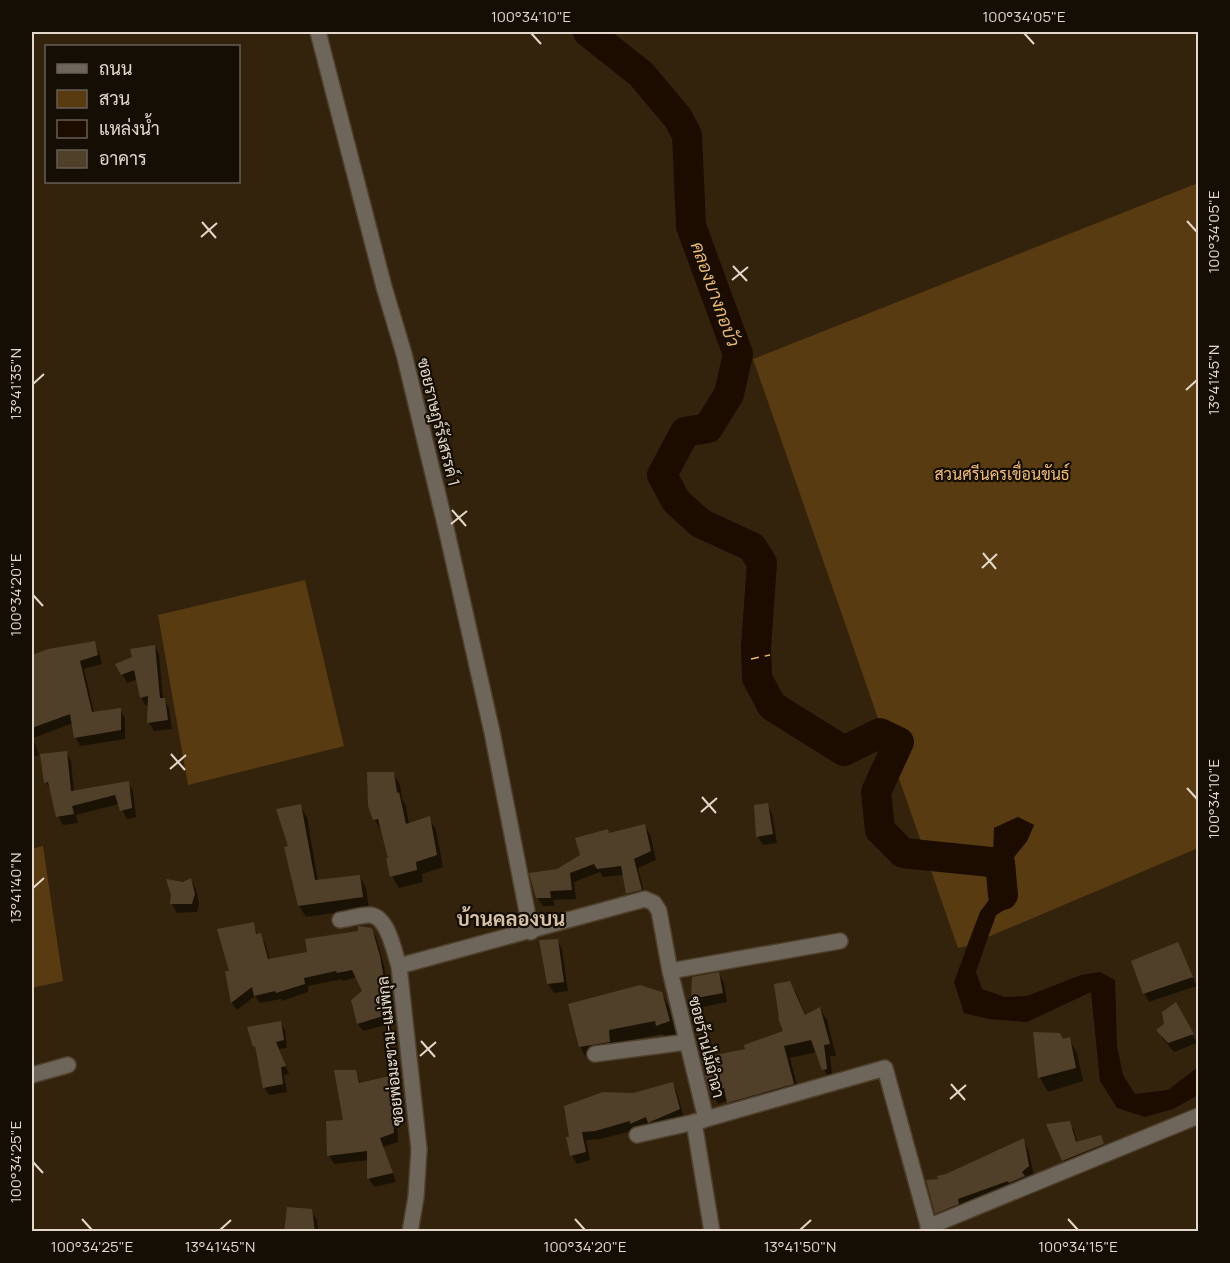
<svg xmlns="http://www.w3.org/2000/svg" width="1230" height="1263" viewBox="0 0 1230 1263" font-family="Manrope,Sarabun,sans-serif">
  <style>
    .green { fill: #583b10 }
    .water { fill: #1c0c00 }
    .shadow { fill: #0007 }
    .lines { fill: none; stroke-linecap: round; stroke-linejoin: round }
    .river { stroke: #1c0c00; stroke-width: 30 }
    .ferry { stroke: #edb772; stroke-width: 1.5; stroke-dasharray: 8 6; stroke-linecap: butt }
    .building { fill: #514029 }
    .minor-casing { stroke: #4f402b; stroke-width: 18 }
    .minor { stroke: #6e655b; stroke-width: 15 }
    .ticks { fill: none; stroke: #e3d8cb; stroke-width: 2 }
    .labels { text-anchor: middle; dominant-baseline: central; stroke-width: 4.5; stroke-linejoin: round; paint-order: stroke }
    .street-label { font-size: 16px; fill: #e3d8cb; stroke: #150e05 }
    .park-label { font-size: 16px; fill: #f2bc77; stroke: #150e05 }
    .water-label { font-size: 18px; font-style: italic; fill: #edb772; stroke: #150e05 }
    .quarter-label { font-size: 20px; font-weight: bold; fill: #d7c2a8; stroke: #150e05 }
    .neatline { fill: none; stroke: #e3d8cb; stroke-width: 2 }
    .ticks-label { font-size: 15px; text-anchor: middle; fill: #e3d8cb }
  </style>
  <rect width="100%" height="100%" fill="#33230c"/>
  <path class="green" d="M1198,183v665l-210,89 8,-22 16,-10 -6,-38 21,-26 7,-16 -16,-8 -24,11 -2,68 -12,16 -13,34 -9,2 -205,-589z
    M305,580l39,166 -156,39 -30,-170z
    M43,846l20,135 -31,7v-139z"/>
  <path class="water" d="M1018,817l16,8 -7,16 -21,26 6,38 -16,10 -8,22 -12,35 6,17 23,8 22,-1 54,-21 19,-3 15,8 2,66 6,29 12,19 33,-4 30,-23v28l-25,14 -28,8 -28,-9 -17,-27 -9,-89 -64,30 -38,-3 -25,-6 -10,-31 26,-70 12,-16 2,-68z"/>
  <path class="shadow" d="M94,643l5,9 3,12 -18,5 10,44 26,-3 5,8v21l-45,7 -5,-9 -2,-14 -40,15 6,17 -7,2 1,-101z
    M155,646l4,9 4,43 6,10 3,21 -18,2 -5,-8 1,-18 -4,1 -5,-8 -3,-19 -11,4 -10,-18z
    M66,752l5,9 3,31 54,-10 5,9 3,26 -9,2 -8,-15 -43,11 2,8 -15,2 -5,-9 -7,-25 -5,-9z
    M393,773l7,12 2,14 4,7 3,18 20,-6 7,12 7,37 -21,7 1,8 -24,6 -7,-12 -2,-17 -8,-27 -7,-12z
    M767,805l5,9 5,29 -14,2 -5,-8z
    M300,806l7,11 11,64 42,-5 6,12 3,20 -63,9 -7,-11 -13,-58 4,-1z
    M644,825l6,9 6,26 -18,8 8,31 -14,3 -5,-8 -3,-19 -21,2 -3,-5 -26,10 2,17 -23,1 2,6h-12l-6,-9 21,-27 23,-14 29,-21z
    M191,880l5,9 3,15 -2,8 -20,1 -5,-9 1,-9 10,-12z
    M253,924l5,11h2l5,8 5,17 39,-6 62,-25 5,8 8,28 9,58 -30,8 -5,-7 5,-33 -6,-14 -14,4 -1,-2 -34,7v6l-26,9 -1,-2 -21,4 -5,-7 -18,14 -5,-7 -5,-31h4z
    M557,940l5,9 6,42 -14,2 -6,-9z
    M1177,944l20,42 -48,16 -5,-9z
    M719,974l5,9 3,19 -29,6 -6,-9 1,-21z
    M790,983l7,12 9,21 14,-7 7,11 9,36h-6l3,25 -2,1 -7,-12 -7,-18 -27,6 10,38 -65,18 -7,-13 -10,3 -7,-13 36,-41 38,-18z
    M661,993l8,14 7,28 -11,3 -2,-4 -48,9 2,12 -29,5 -8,-13 -10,-42z
    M1175,1004l22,39 -23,9 -11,-13 -5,-9 8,-5z
    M280,1022l5,8 2,18 -8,1 10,25 -5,1 3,17 -18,3 -5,-8 -6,-36 -9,-23z
    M1035,1033l28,8 6,-2 8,14 6,28 -35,11 -8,-14z
    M355,1071l6,13 33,-7 5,9 3,23 -5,1 1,32 -15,5 13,35 -22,5 -5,-8v-19l-35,4 -5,-9 16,-34z
    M672,1083l5,9 7,26 -84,21 -14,1 4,20 -13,4 -5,-8 -4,-17 65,-45z
    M1069,1123l5,7 3,13 23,-6 8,15 -41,16 -19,-43z
    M1023,1140l5,9 6,26 -8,6 -85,41 -5,-9 4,-33z
    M311,1211l6,9 1,9 -12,3z"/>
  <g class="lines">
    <path class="river" d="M588,32l53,42 37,44 9,17 4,91 47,128 -9,40 -21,34 -23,4 -23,43 14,26 24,22 52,24 10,16 -6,84 1,31 15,28 72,45 36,-18 19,9 -23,50 4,38 23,23 97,10 3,32"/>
    <path class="ferry" d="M751,659l19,-4"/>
  </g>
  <path class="building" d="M95,641l3,14 -18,6 12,51 29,-4v22l-47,8 -4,-24 -38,14v-73l16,-6z
    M155,645l5,53h5l3,22 -21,3 1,-27 -8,2 -6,-28 -13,5 -6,-11 17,-7 -2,-8z
    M67,751l4,40 58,-10 3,27 -12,3 -5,-16 -43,11 2,8 -18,3 -8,-35 -4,1 -4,-29z
    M367,772h27l3,21 2,-1 7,32 24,-8 7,39 -21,7 1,8 -27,7 -4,-19h2l-10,-39 -5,1 -5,-14z
    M768,803l5,31 -17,3 -2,-32z
    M301,804l14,76 45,-5 3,22 -65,9 -14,-59 4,-1 -12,-37z
    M645,824l6,27 -17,8 8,31 -16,4 -5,-28 -24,3 -3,-5 -24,9 2,17 -22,1 1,7h-15l-7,-25 28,-4 23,-14 -5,-17 33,-9 1,4z
    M191,878l4,16 -3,10h-22l1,-9 -5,-16 17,3z
    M254,922l2,12 5,-1 7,26 39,-7 -2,-13 53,-8v-5h1l13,2 8,28 10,58 -33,10 -6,-24 11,-9 -10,-21 -15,3 -1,-2 -32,7 1,6 -29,9 -1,-2 -21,5 -2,-9 -21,16 -6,-32h4l-12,-42z
    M558,939l6,43 -17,2 -8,-44z
    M1178,942l15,35 -50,17 -12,-33z
    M719,972l4,21 -32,6 1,-22z
    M790,981l15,34 15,-8 10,37 -6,1 3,24 -5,1 -11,-30 -27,6 10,38 -67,19 -3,-15 -15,4 -8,-34 44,-9 -1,-4 39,-14 -5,-13h1l-5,-34z
    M640,985l22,7 8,29 -14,5 -1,-5 -46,9 1,12 -31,5 -11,-43z
    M1176,1002l18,32 -26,9 -12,-13 8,-6 -2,-12z
    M281,1021l3,19 -8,2 10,24 -5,1 2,17 -20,4 -8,-42 -2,1 -6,-20z
    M1033,1032l27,1 3,6 7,-2 6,31 -38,10z
    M334,1070h22l3,13 35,-8 4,25 -6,1 2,32 -14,5 13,35 -26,6v-28l-40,5 -1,-35 17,-1z
    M673,1082l7,27 -30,13 -2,1 -2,-6 -16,7v-3l-35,10 -13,1 4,20 -16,4 -4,-19h3l-5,-31 39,-14 30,1z
    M1070,1121l6,21 25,-7 3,9 -42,17 -16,-37z
    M1024,1138l5,28 -7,6 3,4 -16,7 -1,-2 -50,18 1,5 -24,10 -9,-34 12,-1 -1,-3 9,-2z
    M287,1207l25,2 3,23h-31z"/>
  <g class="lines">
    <g class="minor-casing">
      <path id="minor" d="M318,32l66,255 20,67 42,174 46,204 39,200
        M340,920c9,-1 19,-5 29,-5 19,0 25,37 30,51
        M670,971l170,-30
        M595,1054l92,-12
        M32,1075l36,-10
        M694,1122l18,110
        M637,1135l67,-15
        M928,1227l270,-111
        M410,1232l6,-35 3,-48 -20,-183 246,-67 9,4 5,8 11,60 36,148 179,-51 45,164"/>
    </g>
    <use href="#minor" class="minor"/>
  </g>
  <path class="ticks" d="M531,33l10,11M1024,33l10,11M1187,221l10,11M202,222l14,16M201,237l16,-14M733,266l14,15M732,280l16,-13M33,384l11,-10M1186,390l11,-10M452,510l14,16M451,524l16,-13M983,553l13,16M982,568l15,-14M33,595l10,11M171,754l14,16M170,769l16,-14M1187,788l10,11M702,797l14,16M701,812l16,-14M33,888l11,-10M421,1041l14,16M420,1056l16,-14M951,1084l14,16M950,1099l16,-14M33,1162l10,11M82,1219l10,11M575,1219l10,11M1068,1219l10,11M220,1230l11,-10M800,1230l11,-10"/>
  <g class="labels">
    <g class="street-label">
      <text transform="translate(439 422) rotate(76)">ซอยราษฎร์รังสรรค์ 1</text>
      <text transform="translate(707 1047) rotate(76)">ซอยร้านไม้ฉำฉา</text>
      <text transform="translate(390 1051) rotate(-96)">ซอยพ่อมะขาม-แม่พิกุล</text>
    </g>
    <g class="park-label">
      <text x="1002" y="474">สวนศรีนครเขื่อนขันธ์</text>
    </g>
    <g class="water-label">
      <text transform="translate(716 294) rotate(70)">คลองบางกอบัว</text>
    </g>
    <g class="quarter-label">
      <text x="511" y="918">บ้านคลองบน</text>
    </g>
  </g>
  <rect width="1230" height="1263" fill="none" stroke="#150e05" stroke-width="66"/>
  <rect x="45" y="45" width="195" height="138" fill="#150e05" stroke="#675f54" stroke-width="1.5"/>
  <rect x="57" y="64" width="30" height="9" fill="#6e655b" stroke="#675f54" stroke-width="1.5"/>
  <text x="99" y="75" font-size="18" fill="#e3d8cb">ถนน</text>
  <rect x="57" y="90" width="30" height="18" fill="#583b10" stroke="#675f54" stroke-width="1.5"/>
  <text x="99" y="105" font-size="18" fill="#e3d8cb">สวน</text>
  <rect x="57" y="120" width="30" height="18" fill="#1c0c00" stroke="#675f54" stroke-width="1.5"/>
  <text x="99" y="135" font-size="18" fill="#e3d8cb">แหล่งน้ำ</text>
  <rect x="57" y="150" width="30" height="18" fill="#514029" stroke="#675f54" stroke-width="1.5"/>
  <text x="99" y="165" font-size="18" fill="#e3d8cb">อาคาร</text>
  <rect x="33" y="33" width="1164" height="1197" class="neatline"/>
  <g class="ticks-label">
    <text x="531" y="22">100°34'10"E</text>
    <text x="1024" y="22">100°34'05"E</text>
    <text transform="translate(1214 232) rotate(-90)" y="5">100°34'05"E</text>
    <text transform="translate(1214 380) rotate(-90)" y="5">13°41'45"N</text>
    <text transform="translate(16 384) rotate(-90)" y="5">13°41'35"N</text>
    <text transform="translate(16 595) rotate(-90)" y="5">100°34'20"E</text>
    <text transform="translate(1214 799) rotate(-90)" y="5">100°34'10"E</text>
    <text transform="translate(16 888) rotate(-90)" y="5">13°41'40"N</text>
    <text transform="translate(16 1162) rotate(-90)" y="5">100°34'25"E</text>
    <text x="92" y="1252">100°34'25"E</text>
    <text x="220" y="1252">13°41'45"N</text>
    <text x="585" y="1252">100°34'20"E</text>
    <text x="800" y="1252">13°41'50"N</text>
    <text x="1078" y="1252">100°34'15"E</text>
  </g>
</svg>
